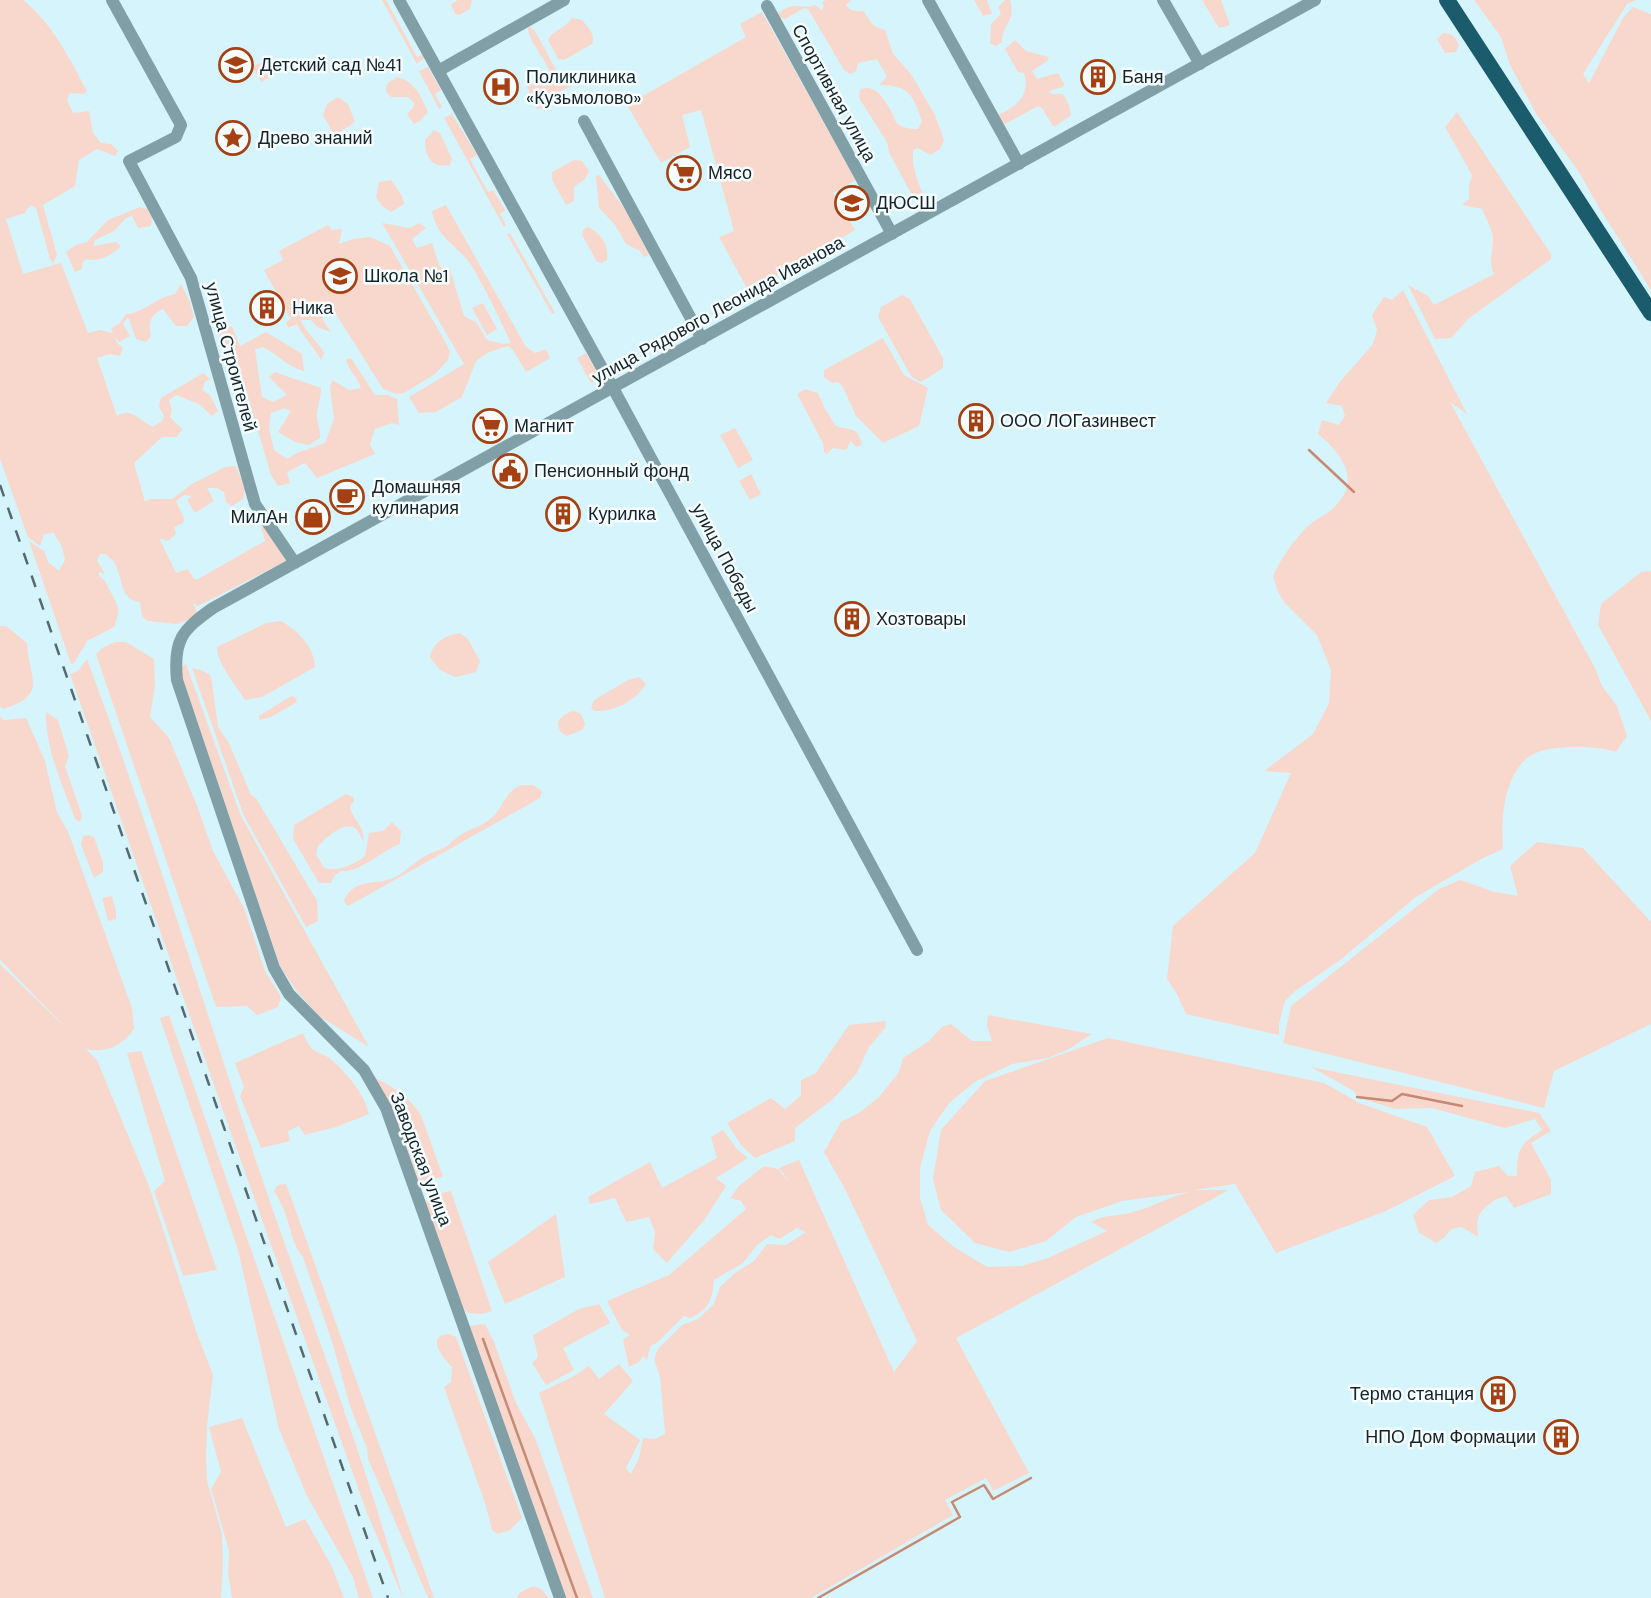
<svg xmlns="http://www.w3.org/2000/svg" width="1651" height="1598" viewBox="0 0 1651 1598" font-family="'DM Sans',sans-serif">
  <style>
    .green { fill: #f8d8cc }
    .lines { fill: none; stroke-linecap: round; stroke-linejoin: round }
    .stream { stroke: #c68a74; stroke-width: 2.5 }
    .minor { stroke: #809fa7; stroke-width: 12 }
    .major { stroke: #1a5c6b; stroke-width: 16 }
    .rail { stroke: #55696f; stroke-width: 2.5; stroke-dasharray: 12 12; stroke-linecap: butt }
    .labels { text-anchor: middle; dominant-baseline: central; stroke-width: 5; stroke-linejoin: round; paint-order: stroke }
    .poi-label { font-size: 18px; fill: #142327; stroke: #f5fdff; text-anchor: start }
    .street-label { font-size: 18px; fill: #142327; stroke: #f5fdff }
  </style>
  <rect width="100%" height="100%" fill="#d6f4fc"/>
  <path class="green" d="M0,0h23c29,23 47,59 64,91l-3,3 -14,-1 -3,7 6,13 16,-2 4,22 8,10 10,1 7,7 -3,5 -18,-7 -18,11 -4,26 -32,19 14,50 -4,8 -3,-4 -14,-51 -6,-3 -5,8 -19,6 17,55 38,-11 27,70 12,-3 13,3 -2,-5 8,-4 7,-10c18,-1 31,-17 49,-20l6,-10 9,18 4,15 -7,9h-11l-13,-17c-13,6 -15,13 -12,27l-5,6 -10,-3 -8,-22 -5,7 7,12 -11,6 -4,-5 2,6 6,5 -3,8 -10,-2 -13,4 20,58c14,-10 24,6 36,11l9,-6 2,-5 -5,-10 2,-8 42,-25 7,6 -5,3 -3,8 8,5 8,16 -6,5 -13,-12 -23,-9 -7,5 3,10 -2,7 12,12 -5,8h-15l-28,26 11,39 5,-3h22l20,-15 33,-17 11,-1 9,23 -2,10 -11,7 -6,-4 -2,-10 -7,-4h-10l7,13 -19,12 -8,-13 5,-4 -8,-1 -8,6 8,17 -1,5 -9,4 2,7 -8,7 -9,-3 17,35 12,-4 6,10h4l67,-38 -4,-14 3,-2 22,36 -88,45 -5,-3 4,10 -2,4 -18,7 -30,-3 -5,-5 -2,-14c-21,-2 -17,-26 -26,-40 -2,-3 -6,-5 -8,-8h-6l-3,6 8,14 -6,-2v4c6,4 7,7 10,13 10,19 12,18 5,38l-27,14 -13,22 -3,1 -42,-123 15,10 4,11 11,9 6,-11 -3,-13 -8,-14 -10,1 -4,12 -12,-9 -28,-78z
    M382,0h4l31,57 6,-3 2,3 -8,7z
    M458,0h14l-2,9 -11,6 -4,-1 -4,-10z
    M826,0h25l-5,5c4,7 10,6 17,6l11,15 11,4 8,24 18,20 24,41 9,25 -4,9 -10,6 -12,-7 -5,2c-1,17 4,31 11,46l-1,5h-8l-26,-49 -2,-10 -28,-44 1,-8c15,-8 25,10 32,23 2,3 2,7 5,10 4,5 14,6 21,6l4,-8c-9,-26 -13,-36 -43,-36l8,-8 -10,-18 -19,4 -2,8 -6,3 -6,-4 -36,-61 -4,-1 -19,11 -6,-2v-4c15,-13 21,-3 36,-8l7,5 2,-4 -2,-4z
    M974,0h13l5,14 -9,2z
    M1005,0h5c7,22 -9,25 -8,42l-6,4 -6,-2 1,-20 10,-10 -3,-7z
    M1202,0h19l9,25 -11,3z
    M1474,0h162l-9,4 -44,70 6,9 34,-65 10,-11 18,7v276l-54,-86 -18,-32 -42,-57 -27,-50 -9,-28z
    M762,12l94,168 -23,13 22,37 -106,62 -30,-55 15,-6 -33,-121 -19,5 8,32 -29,16 -34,-58 119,-68 -6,-13z
    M574,18l8,2c6,7 14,15 10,24l-28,16 -6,-1 -10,-19c4,-9 16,-11 23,-21z
    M528,27h3l4,4 28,52h15l-27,13c-2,7 -6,13 -14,13l-10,-22 23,-15c-5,-14 -23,-33 -22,-45z
    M1443,33c9,0 13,4 16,12l-3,7 -11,1 -8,-14z
    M1015,40l11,11 23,6 -2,4 -15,10 5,8 21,-6 6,11 -1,3 -14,4 2,3h12l6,11 2,10 -15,11h-3l-11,-18 -4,-2 -33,18 -4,-1 -3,-8c18,-8 33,-20 26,-42l-6,-1 -13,-23z
    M272,56l9,15 -20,11 -8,-15z
    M428,67l13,23 -6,4 7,13 -3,2 -20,-38z
    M396,77c18,3 25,19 32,35l-8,9 -6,3 -7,-10 6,-6 1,-5 -6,-6h-17l-5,-6 1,-7z
    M338,97l10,7 7,18 -18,12 -5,-3 -9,-16 4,-11z
    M1457,112l94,142v5l-83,60 -17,19 -16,1 -27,-54 20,11 6,9 60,-31c-6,-12 -1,-23 -1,-36 -1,-9 -7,-20 -11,-29l-20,-4 7,-6v-13l3,-11 -27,-48z
    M452,114l25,41 -7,4 18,33 5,-2 12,20 -5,4 6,11 -2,2 -60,-109z
    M434,130l6,3 12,26 -2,6c-18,3 -25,-7 -25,-25z
    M574,160l8,1 7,10 -4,8 -11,8v14l-8,4 -14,-25v-8z
    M599,175l28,37 22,43 -5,2 -4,-6 -14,-7 -11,-19 -16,-17 -3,-32z
    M391,180l11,16 2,8 -13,8 -9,-6 -6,-9 3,-15z
    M446,205l80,142 9,6 11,-4 4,9 -24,14 -13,-22 -5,-4 -19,6 -13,9 -14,36 -26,15 -17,1 -10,-16 55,-33 -82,-141 28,5 9,-5 7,5 -14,11 5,9 15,-5 8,24 10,2 14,47 12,6 11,18 16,4 8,-1c-12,-25 -24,-51 -38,-75 -14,-23 -36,-28 -41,-57z
    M140,207l8,2 4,8 -1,9 -13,2 -6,-12 -6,2 -12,13 -19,9 -2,6 23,-4 5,4c-9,9 -22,17 -35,13l-4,4v6l-7,3 -9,-20 10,-7 11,-3 21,-22z
    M328,225l4,5 10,-1 -3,15 14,-5 17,-2 20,9 57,99 3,7 -2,8 -13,14 -31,19 -7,1 -14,-5 -55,-88 -6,6 1,13 8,12 -14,-5 -6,-7h-10c2,10 17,21 23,33l-3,7c-7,-13 -17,-22 -24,-36l-9,4 -2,-6 5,-3 -27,-49 19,-10 -4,-9z
    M588,227c14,7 21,18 19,33l-6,3 -4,-1 -15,-27 1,-5z
    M510,233l45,80 -3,1 -45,-80z
    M1403,290l64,124 -17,-12 146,268 6,16 15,20 10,30 -11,16c-17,-5 -29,-5 -47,-5 -13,1 -31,2 -42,11 -24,21 -26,62 -24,91l-22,10 -65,38 -76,63 -45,31 -10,10 -6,23v11l-93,-21 -9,-20 -10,-15 6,-53 82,-73 36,-80 -27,-2 49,-37 16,-31 2,-33 -14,-35 -32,-32 -7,-11 -5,-16c8,-17 18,-32 31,-46 7,-8 17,-13 26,-19 33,-27 15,-55 -12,-77l4,-14 17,5 6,-9 -3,-10 -16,-3 13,-20 34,-39 4,-14 -5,-15 12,-18 8,3z
    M902,295l8,4 33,59v10l-20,13 -3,1 -9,-6 -33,-59 3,-10z
    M483,303l14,26 -10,6 -15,-27z
    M232,326l8,20 26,-14 36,22 2,17c-17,-4 -26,-17 -41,-24l-8,2 7,48 11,5 14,-7 -18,-18 6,-5 46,16c0,9 -3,17 -4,25 -1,9 4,16 3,25l-11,7 -14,-3 -17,-10 13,-21 -7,-3 -13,5 -2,16 5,21 13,9 10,-6 28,-10 9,-24 -4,-31 2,-8 17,10 12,-2c-4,-13 -13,-17 -15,-29l5,-1 24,37h13l9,4 2,26 -7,-2 -17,6 -5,15 5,10 -58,24 -12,-15 -18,9 3,11 -12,3 -7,-11 -37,-125 -10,-6 -6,-12z
    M883,338l21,37 24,13 -9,38 -36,17 -27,-27 -13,-29 -5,-5 -6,1 -8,-6v-7z
    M586,353l13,22 -3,5 -5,3 -14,-25z
    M805,389l13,4 7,16 11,17c13,5 22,-1 26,19l-6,2 -5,-6 -5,9 -13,-2 -6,6 -3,-2 -1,-9 -26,-49z
    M735,428l18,32 -15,8 -18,-33z
    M751,474l10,20 -11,6 -11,-19z
    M1651,571v150l-53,-96 3,-21 40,-32z
    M281,621c17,10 33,25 34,46l-53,30 -17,3c-8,-13 -29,-38 -28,-53l49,-24z
    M0,626h6l21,17c2,37 22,51 -24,66l-3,-3z
    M460,633l8,6 12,22 -4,11 -21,5 -15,-7 -10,-13c3,-15 16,-22 30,-24z
    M115,642h11l28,17 1,27 -5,31 19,21 29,70 15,43 31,57 21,63 16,26 -3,10 -21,8 -10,-9 -31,1 -120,-353 6,-6z
    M87,659c62,166 113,335 169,502 49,145 107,289 147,437l-36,-85 -145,-405 -152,-434 8,-3z
    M186,664l55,152 128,231 -50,-31 -24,-27 -15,-23 -101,-298z
    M192,668l11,3 8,5 7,51 10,14 23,54 5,3 61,103 1,20 -12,6 -62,-111z
    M639,677l7,7c-11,17 -31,28 -52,27l-3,-4 3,-7 34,-20z
    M291,696l4,1 2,5 -26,15 -12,3v-4z
    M572,711c9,1 11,5 13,13l-3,6 -15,6c-7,-3 -9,-7 -9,-15l6,-6z
    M46,712l12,8 11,36 -4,10 17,50 -2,6 -5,-3c-12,-33 -30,-71 -29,-107z
    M0,716l4,4 22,-2 19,43 12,51 12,22 63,174 2,21c-13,18 -28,24 -48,20l11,11 52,126 47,145 17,44 -6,51 -1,32 1,23 15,53 1,29 -2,35h-221v-634l71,69 -71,-73z
    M522,785h11l9,6 -2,7 -181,102 -11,6 -3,-3 -1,-3c13,-25 33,-12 55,-25 9,-6 17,-14 26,-19 6,-4 14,-5 20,-9 6,-3 11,-10 17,-13 8,-5 17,-7 24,-12 19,-12 16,-30 36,-37z
    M346,794l7,3 1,4 -4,5c2,14 16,20 13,35 -2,-4 -4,-11 -10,-14 -11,-4 -27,11 -35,19l-2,8 8,14c13,4 30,-3 41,-12l4,-23 14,-2 9,-9 9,9 -1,13c-18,6 -41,30 -59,27l-7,5 -3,7h-12l-26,-44 1,-14z
    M88,835l6,2 9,26v9l-9,6 -13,-33 2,-9z
    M1537,842l46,6 68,74v102l-97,47 -10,37 -261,-65 8,-37 148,-117 21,-9 35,12 23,4 -8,-30z
    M112,896l4,16v7l-8,2 -6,-23z
    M169,1015l204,583h-14l-6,-21 -46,-81 -28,-67 -41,-179 -78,-232z
    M988,1015l104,19 -23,15 -21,9 -36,6 -36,17 -27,22 -19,28 -10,37v30l8,27 26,22 33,20 35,-1 26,-8 59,-27 -16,-9c11,-7 26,-6 39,-9 20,-5 39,-16 59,-21l-67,9 -46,16 -30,24 -37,11 -34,-9 -34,-33 -8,-31 8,-49 44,-49 123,-43 216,45 35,20 68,24 28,49 -69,35 -110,42 -41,-69 -41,6h35l-273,148 73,135 -36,18 -7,-13 -41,22 8,15 -142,83h-206l-66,-205 35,-17 15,-10 10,13 20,-15 14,17 -29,33 36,26 -14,28 5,6 8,-16 4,-20 12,1 10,-5 -5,-57 -6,-18 4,-10 24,-24 16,-6 16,-15 6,-17 15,-14 19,-12 13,-17 19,1 20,-13 -9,-4 -18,11 -8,-4 -14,10 -14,18 -29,17c-2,20 -4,28 -23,38l-7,-2c-12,10 -20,23 -34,31l-3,13 -4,-4 -4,6 -10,5 -6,-27 7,-5 -8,-5 -15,-29 62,-26 77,-66 -5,-8 -11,-3 9,-12 25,-20 14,3 13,15 -12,-16 20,-8 95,212 23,-31 -72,-152 -21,-37 17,-30 18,-9 20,-16 20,-25 4,-14 26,-17 13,-14 9,-3 21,17h20l-5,-15z
    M885,1021l1,6 -17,20 -12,26 -24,26 -38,29v13l-40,17 -14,-13 -14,-22 44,-25 14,11 16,-14v-15l15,-7 33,-48z
    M303,1033c10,26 16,14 32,30 14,13 30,33 34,51l-33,13 -31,8 -6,-9 -11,5 2,10 -29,7 -21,-52 4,-9 -9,-24z
    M141,1051l76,219 -34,6 -29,-85 11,-10 -38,-128z
    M1311,1067l228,46 12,18 -20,12 20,37v14l-37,14 -8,-12c-10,2 -26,12 -28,23 -2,5 0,13 0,18l-16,-10 -11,2 -6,8 -9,6 -17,-10 -6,-18 16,-15 23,-3 19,-11 4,-14 24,-6 9,10h9c0,-26 2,-31 25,-46l-7,-11 -30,9 -73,-20 -37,1 -38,-12 -3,-6z
    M372,1077c19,7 39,22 49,38l22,62 -24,4 -31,-76z
    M723,1130l14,19 11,9 -32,20 10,8 -21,33 -38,44 -14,-14 2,-17 -6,-15 -23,5 -11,-24 -25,6 -2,-7 62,-35 12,26 55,-30 -6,-21z
    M286,1184l7,19 141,395h-5l-3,-5 -58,-134 -1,-11 -16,-39 -18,-64 -30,-88c-11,-12 -12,-29 -18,-44 -3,-8 -7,-15 -11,-22l4,-6z
    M451,1191l41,120 -11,3 -13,-1 -6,-6 -38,-104 13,-9z
    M556,1214l9,63 -60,27 -17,-42z
    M599,1304l11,19 -47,25 11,22 -28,15 -14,-22 6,-6 -5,-22 46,-26z
    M485,1324l9,18 22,61 19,35 58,160h-29l-96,-272z
    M450,1334l6,3 66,181 -12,12 -12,4 -6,-4 -7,-27 -41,-116 7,-5 1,-15c-9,-9 -28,-32 -2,-33z
    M242,1418l44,109 19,-8 27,48 12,31h-112l-4,-25 1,-23 -18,-61 10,-17 -12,-45z
    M533,1586l8,3 8,9h-32l2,-5z"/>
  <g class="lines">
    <path class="stream" d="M1309,450l45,42
      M1357,1097l35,4 10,-7 60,12
      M483,1339l94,259
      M818,1598l142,-81 -8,-15 32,-17 9,14 38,-21"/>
    <path class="minor" d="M112,0l69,125 -5,12 -47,24
      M399,0l214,388 304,562
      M928,0l91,164
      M1163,0l37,64
      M767,6l125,228
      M438,71l126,-71
      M584,121l118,218
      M129,161l62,117 64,226 40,59
      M560,1598l-174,-490 -22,-38 -75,-76 -15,-26 -97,-288c-4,-40 5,-50 36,-72l1102,-608"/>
    <path class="major" d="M1447,0l204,313"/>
    <path class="rail" d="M0,485l388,1113"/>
  </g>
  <defs>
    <g id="school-ring" transform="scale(1.75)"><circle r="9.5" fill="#f5fdff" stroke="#a54013" stroke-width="1.5"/><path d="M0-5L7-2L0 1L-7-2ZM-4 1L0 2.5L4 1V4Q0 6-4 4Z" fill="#a54013"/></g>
    <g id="building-ring" transform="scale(1.75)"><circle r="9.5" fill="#f5fdff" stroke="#a54013" stroke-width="1.5"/><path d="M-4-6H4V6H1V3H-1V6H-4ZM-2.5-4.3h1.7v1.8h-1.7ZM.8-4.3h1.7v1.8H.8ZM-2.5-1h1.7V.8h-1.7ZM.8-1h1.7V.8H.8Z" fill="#a54013"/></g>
    <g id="hospital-ring" transform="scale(1.75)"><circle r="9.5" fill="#f5fdff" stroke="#a54013" stroke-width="1.5"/><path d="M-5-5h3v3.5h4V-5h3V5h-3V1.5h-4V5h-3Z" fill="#a54013"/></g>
    <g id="sight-ring" transform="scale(1.75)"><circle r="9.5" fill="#f5fdff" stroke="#a54013" stroke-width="1.5"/><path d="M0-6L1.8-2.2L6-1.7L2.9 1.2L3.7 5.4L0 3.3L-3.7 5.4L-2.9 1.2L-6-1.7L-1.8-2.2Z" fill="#a54013"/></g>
    <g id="supermarket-ring" transform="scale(1.75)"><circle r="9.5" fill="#f5fdff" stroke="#a54013" stroke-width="1.5"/><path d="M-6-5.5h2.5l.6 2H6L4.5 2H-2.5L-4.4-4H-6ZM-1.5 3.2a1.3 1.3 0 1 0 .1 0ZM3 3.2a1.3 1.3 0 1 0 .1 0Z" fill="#a54013"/></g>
    <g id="civic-ring" transform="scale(1.75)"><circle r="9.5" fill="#f5fdff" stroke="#a54013" stroke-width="1.5"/><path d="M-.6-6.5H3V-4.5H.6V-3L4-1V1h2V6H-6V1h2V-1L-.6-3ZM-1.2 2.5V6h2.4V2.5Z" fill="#a54013"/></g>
    <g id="cafe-ring" transform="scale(1.75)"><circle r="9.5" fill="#f5fdff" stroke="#a54013" stroke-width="1.5"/><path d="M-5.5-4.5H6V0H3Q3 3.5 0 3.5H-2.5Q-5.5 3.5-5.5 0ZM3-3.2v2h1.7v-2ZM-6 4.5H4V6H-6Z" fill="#a54013"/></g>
    <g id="shop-ring" transform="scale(1.75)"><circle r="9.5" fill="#f5fdff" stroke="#a54013" stroke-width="1.5"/><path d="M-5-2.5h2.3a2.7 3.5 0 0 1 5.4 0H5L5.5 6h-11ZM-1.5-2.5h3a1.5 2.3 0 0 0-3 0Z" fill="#a54013"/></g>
  </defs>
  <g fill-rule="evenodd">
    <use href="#school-ring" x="236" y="65"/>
    <use href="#building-ring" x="1098" y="77"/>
    <use href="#hospital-ring" x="501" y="87"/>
    <use href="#sight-ring" x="233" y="138"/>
    <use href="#supermarket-ring" x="684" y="173"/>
    <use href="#school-ring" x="852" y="203"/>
    <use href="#school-ring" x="340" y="276"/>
    <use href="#building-ring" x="267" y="308"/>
    <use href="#building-ring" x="976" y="421"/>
    <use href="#supermarket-ring" x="490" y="426"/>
    <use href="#civic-ring" x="510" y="471"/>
    <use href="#cafe-ring" x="347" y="497"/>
    <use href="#building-ring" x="563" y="514"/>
    <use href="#shop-ring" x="313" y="517"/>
    <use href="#building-ring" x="852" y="619"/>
    <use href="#building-ring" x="1498" y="1394"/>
    <use href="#building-ring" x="1561" y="1437"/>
  </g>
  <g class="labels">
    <g class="poi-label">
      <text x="260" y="65">Детский сад №41</text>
      <text x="526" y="77">Поликлиника<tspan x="526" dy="21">«Кузьмолово»</tspan></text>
      <text x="1122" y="77">Баня</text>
      <text x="258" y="138">Древо знаний</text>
      <text x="708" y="173">Мясо</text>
      <text x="876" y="203">ДЮСШ</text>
      <text x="364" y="276">Школа №1</text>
      <text x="292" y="308">Ника</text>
      <text x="1000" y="421">ООО ЛОГазинвест</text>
      <text x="514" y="426">Магнит</text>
      <text x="534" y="471">Пенсионный фонд</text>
      <text x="372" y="487">Домашняя<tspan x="372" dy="21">кулинария</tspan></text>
      <text x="588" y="514">Курилка</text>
      <text x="288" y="517" text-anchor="end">МилАн</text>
      <text x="876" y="619">Хозтовары</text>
      <text x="1474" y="1394" text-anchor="end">Термо станция</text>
      <text x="1536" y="1437" text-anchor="end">НПО Дом Формации</text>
    </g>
    <g class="street-label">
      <text transform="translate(834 93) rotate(61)">Спортивная улица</text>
      <text transform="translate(718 310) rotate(-29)">улица Рядового Леонида Иванова</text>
      <text transform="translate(231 357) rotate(75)">улица Строителей</text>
      <text transform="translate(725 558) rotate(62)">улица Победы</text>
      <text transform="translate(421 1159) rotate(69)">Заводская улица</text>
    </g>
  </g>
</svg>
